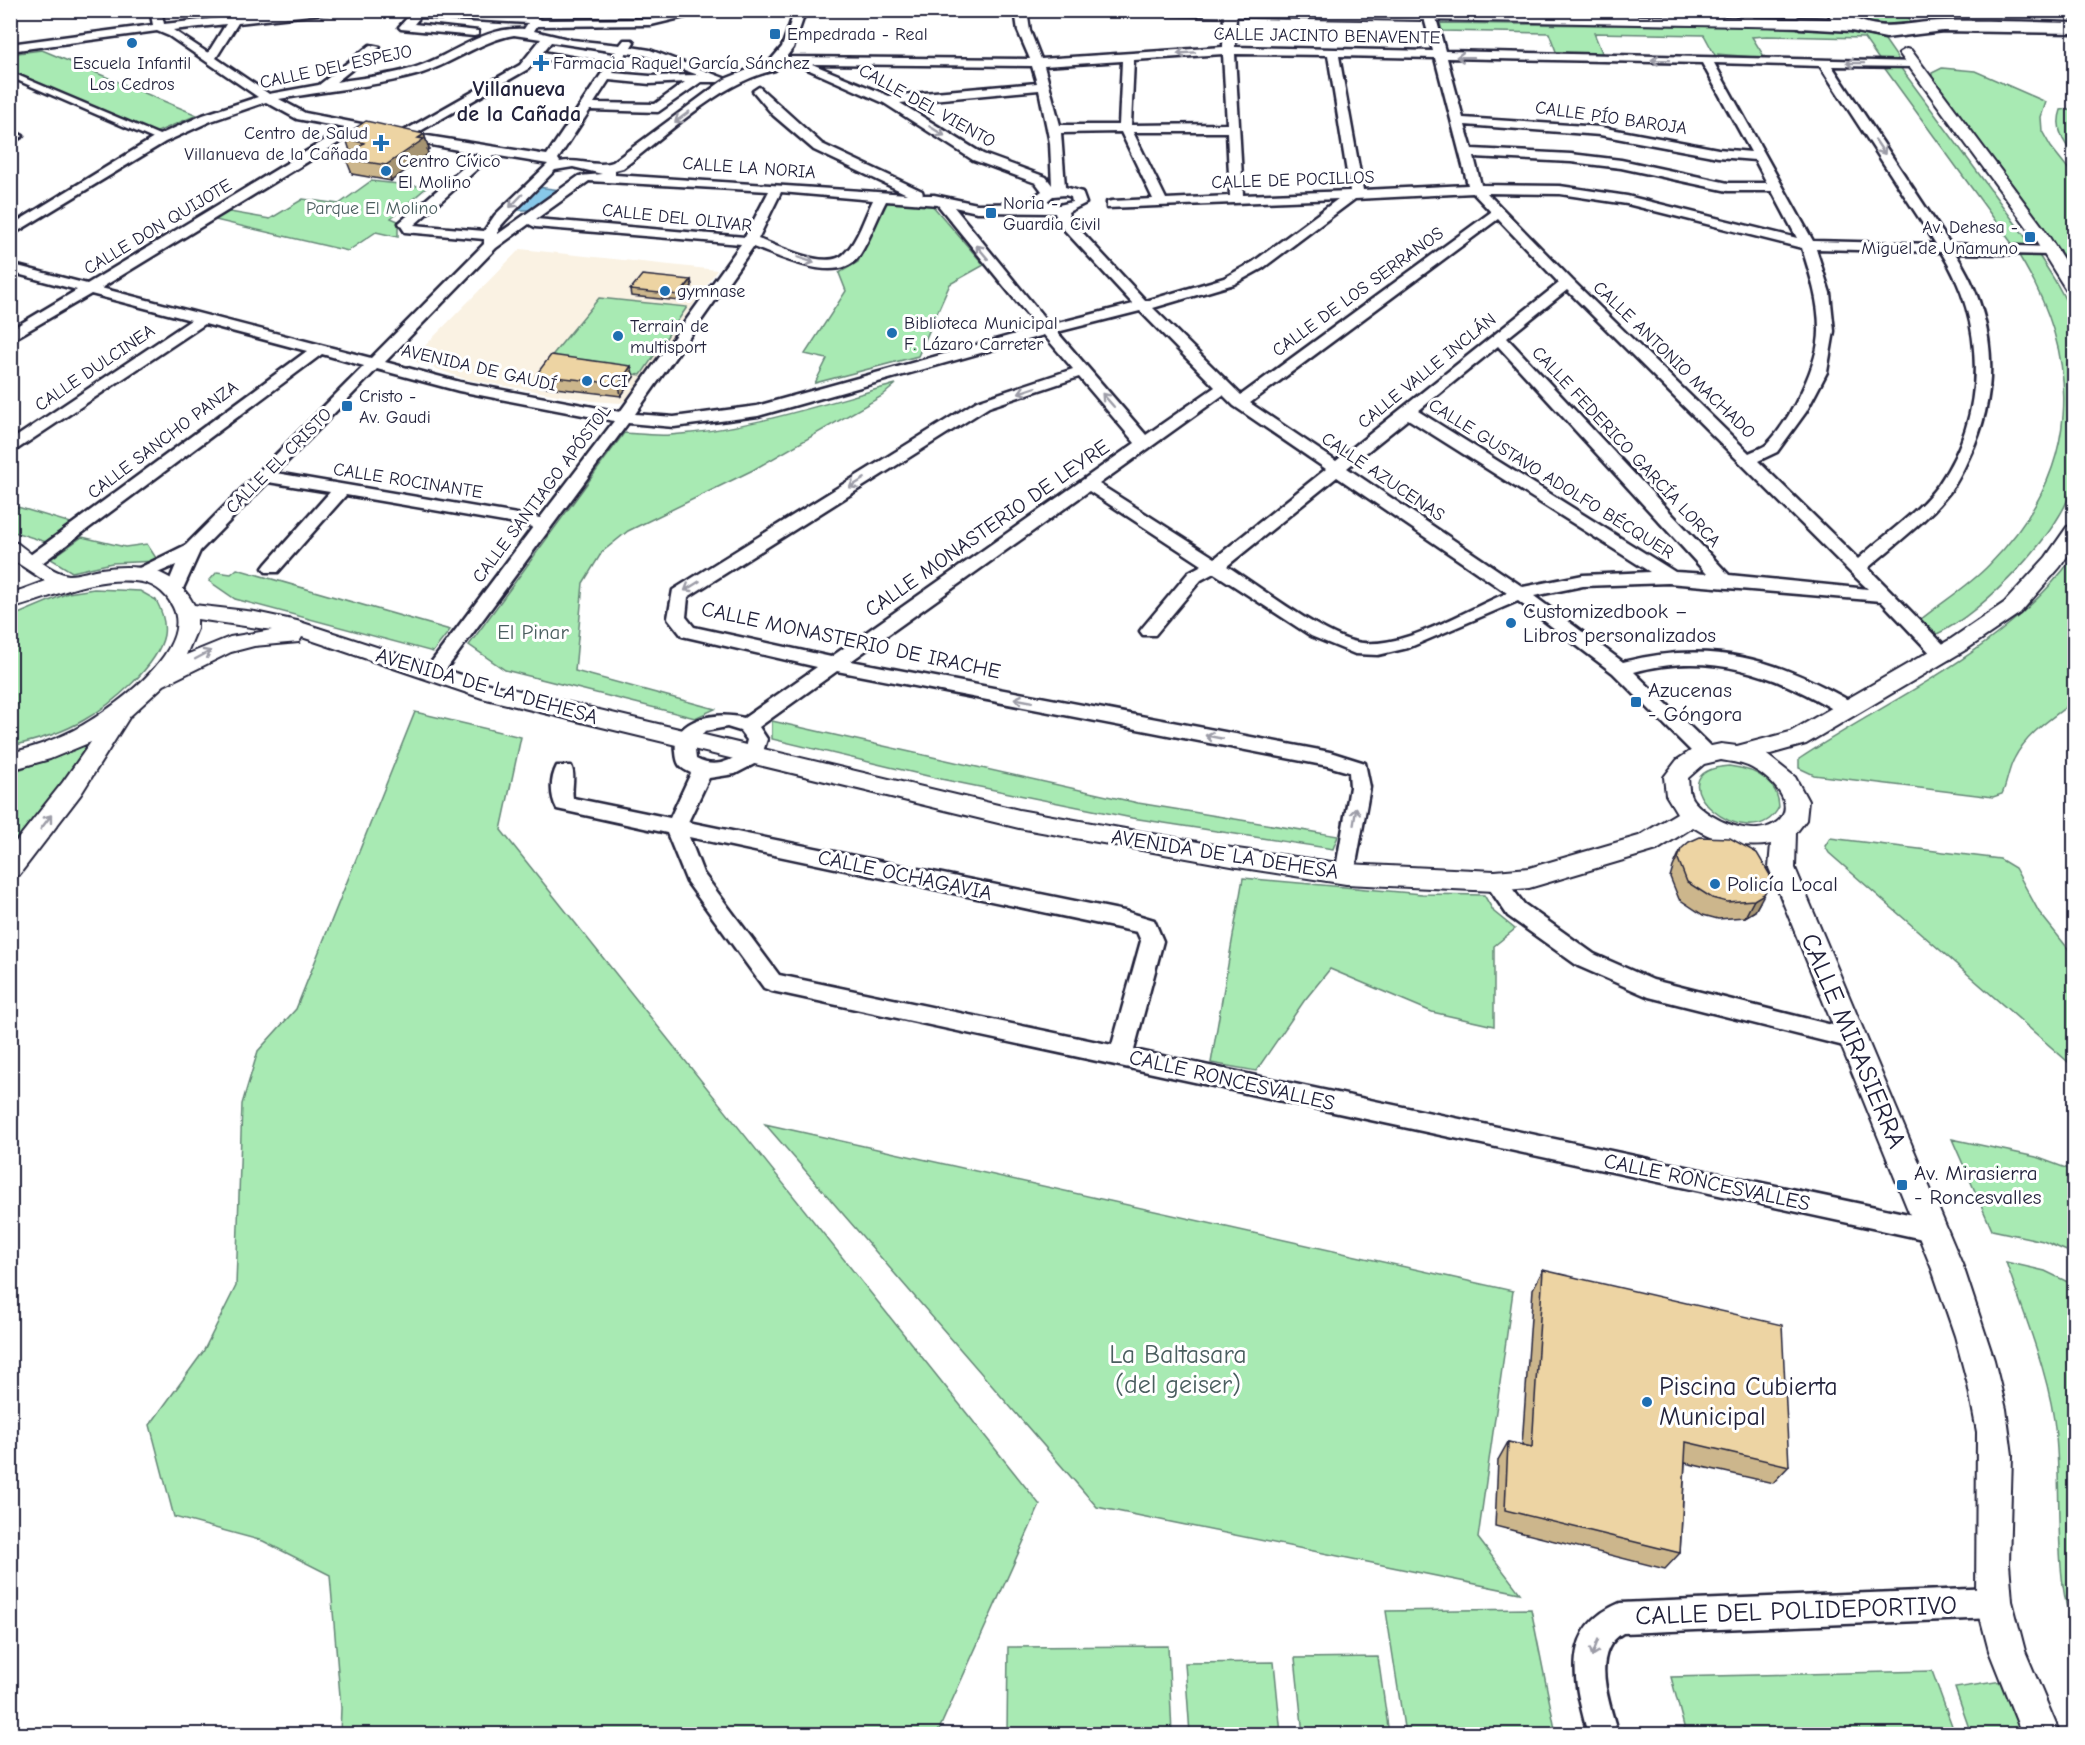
<svg xmlns="http://www.w3.org/2000/svg" width="2085" height="1745" viewBox="0 0 2085 1745" font-family="'Comic Neue',sans-serif">
  <style>
    .built { fill: #faf2e3 }
    .green { fill: #a8eab3; stroke: #658677; stroke-width: 1.5 }
    .water { fill: #88c8e9; stroke: #5f86a3; stroke-width: 1.5 }
    .lines { fill: none; stroke-linecap: round; stroke-linejoin: round }
    .pedestrian-casing { stroke: #22223b; stroke-width: 5 }
    .minor-casing { stroke: #22223b; stroke-width: 5 }
    .tertiary-casing { stroke: #22223b; stroke-width: 4 }
    .trunk-casing { stroke: #22223b; stroke-width: 5 }
    .pedestrian { fill: #fff; fill-rule: evenodd }
    .minor { fill: #fff; fill-rule: evenodd }
    .tertiary { fill: #fff; fill-rule: evenodd }
    .trunk { fill: #fff; fill-rule: evenodd }
    .wall { fill: #ccb68c; stroke: #22223b; stroke-width: 1.5 }
    .shaded-wall { fill: #a69472; stroke: #22223b; stroke-width: 1.5 }
    .building { fill: #edd4a3; stroke: #22223b; stroke-width: 1.5 }
    .oneway { stroke: #9c9ca7 }
    .poi-dot { fill: #1f6fb2; stroke: #fff; stroke-width: 2 }
    .labels { text-anchor: middle; dominant-baseline: central; stroke-width: 6; stroke-linejoin: round; paint-order: stroke }
    .far-poi-label { font-size: 18px; fill: #22223b; stroke: #fff; text-anchor: start }
    .far-street-label { font-size: 18px; fill: #22223b; stroke: #fff }
    .far-park-label { font-size: 18px; fill: #4a5e5f; stroke: #fff }
    .street-label { font-size: 21px; fill: #22223b; stroke: #fff }
    .poi-label { font-size: 21px; fill: #22223b; stroke: #fff; text-anchor: start }
    .park-label { font-size: 21px; fill: #4a5e5f; stroke: #fff }
    .far-district-label { font-size: 22px; font-weight: bold; fill: #22223b; stroke: #fff }
    .near-street-label { font-size: 26px; fill: #22223b; stroke: #fff }
    .near-park-label { font-size: 26px; fill: #4a5e5f; stroke: #fff }
    .near-poi-label { font-size: 26px; fill: #22223b; stroke: #fff; text-anchor: start }
  </style>
  <rect width="100%" height="100%" fill="#fff"/>
  <filter id="ink" filterUnits="userSpaceOnUse"><feTurbulence type="fractalNoise" baseFrequency=".0167" numOctaves="2"/><feDisplacementMap in="SourceGraphic" scale="12" xChannelSelector="R" yChannelSelector="G"/><feConvolveMatrix kernelMatrix="1 2 1 2 8 2 1 2 1" color-interpolation-filters="sRGB"/></filter>
  <g filter="url(#ink)">
    <path class="built" d="M520,249l197,21 -88,129 -9,4 -27,-2 -128,-22 -54,-19z"/>
    <path class="green" d="M1847,10l52,1 10,7 1,4 -3,3 -35,2 -24,-10z
      M1440,23l323,4 91,5 31,8 14,20 -19,1 -16,-23 -97,-2 -15,1 13,21 -47,-4 1,3h-3l-12,-22 -110,-2 9,22 -46,-1 -8,-21 -107,-2z
      M42,50l155,65 -42,18 -144,-62 -1,-17z
      M1883,66l17,1 132,179 -19,-1z
      M1942,68l33,3 71,31 -5,15 1,14 9,16 23,29v94l-142,-190v-7z
      M2068,109l6,1v45c-12,-13 -19,-28 -13,-45z
      M371,181l56,6 -36,31 7,3v16l-22,-5 -28,19 -137,-32 13,-8 46,8 33,-20 36,5z
      M883,201l49,4 52,60 -34,19 -32,72 -103,27 12,-24 -22,-5 41,-63 -7,-18 19,-11z
      M2018,254h20c13,20 27,41 35,64 4,10 4,149 1,163 -9,49 -93,133 -137,153l-17,-14c22,-18 49,-34 69,-55 92,-93 96,-203 29,-311z
      M599,298l88,9 -46,68 -96,-11z
      M896,384l-14,12 -129,74 -125,61 -26,21 -19,31 -8,88 140,38 -20,9 -190,-48 -36,-25 155,-212c15,1 31,3 46,2 77,-5 152,-31 226,-51z
      M10,505h1l60,18 -25,19 -35,-11z
      M82,537l43,10 22,-3 11,17 -46,2 -40,9 -21,-13z
      M2074,556v145c-22,17 -47,32 -60,58 -6,11 -7,25 -12,35l-9,3 -179,-22 -15,-7v-9c96,-64 205,-107 275,-203z
      M237,569l213,61 -17,22 -198,-53 -26,-18 8,-9 14,2z
      M94,589l46,2 16,9c6,11 10,22 8,35 -6,31 -53,70 -80,85 -22,13 -49,21 -73,26v-129l57,-24z
      M415,712l106,25 -20,93 539,675 -103,229h-597l1,-26 -11,-133 -67,-34 -89,-24 -24,-92 53,-73 33,-66 6,-182 16,-53 38,-42z
      M772,721l366,82 200,33 -5,13 -201,-31 -196,-40 -164,-39z
      M110,727l-99,125 -1,-79 44,-16z
      M1729,766c24,3 49,13 50,41 -29,56 -133,-35 -50,-41z
      M1830,838l170,21 15,9 24,44 35,44v111l-245,-214 -4,-7z
      M1243,878l179,16 62,1 10,17 21,17 -21,17v80l-62,-14 -102,-43 -26,32 -48,70 -45,-8z
      M765,1124l748,167 -35,247 42,55 -423,-86z
      M1952,1139l84,18 38,14v83l-31,-13 -51,-11z
      M2006,1262l39,9 29,14v346c-21,-53 -12,-135 -18,-194 -5,-60 -31,-119 -50,-175z
      M1531,1609l25,125h-151l-19,-123z
      M1168,1646l4,88h-165l1,-87z
      M1378,1657l11,77h-86l-8,-76z
      M1274,1662l7,72h-91l-5,-71z
      M1932,1671l23,63h-269l-15,-57z
      M2002,1681l20,53h-51l-16,-46z"/>
    <path class="water" d="M537,187l24,3 -30,20h-12l-1,-3z"/>
    <g class="lines">
      <g class="pedestrian-casing">
        <path id="pedestrian" d="M10,72l154,65 1,2 -7,2 -148,-64z"/>
      </g>
      <g class="minor-casing">
        <path id="minor" d="M150,10h11l3,14 128,-14h41l-5,3 -90,10 -22,35 53,36 50,-9 51,-40 10,2 -44,35c24,-4 50,-6 74,-13 40,-11 72,-43 114,-40l4,-6 -108,-6 -6,7 64,7v4l-4,1 -73,-7 -2,-2 10,-11 -27,-6 154,7 5,3 110,-1 40,-9h23l-63,15 -114,1 -3,5 38,9 48,5 4,-5h8l2,2 -3,5 19,3 74,28 -6,4h-17l-43,30 -68,-2 -32,49 2,3c19,-4 35,6 53,0l112,-83 45,-18 12,-14 13,-37h11l-13,38 -7,9 244,2 -12,-28 -3,-21h12l3,21 11,28 182,-12 1,-33 -2,-4h11l3,4 -1,33 198,4 -9,-33 6,-3 6,3 9,33 472,11 2,2 -6,3 -81,-1 118,178 101,3 7,4 -7,4 -96,-2c41,62 47,137 14,204 -6,13 -12,26 -20,36 -23,29 -54,51 -81,75l82,83 2,4 -2,4h-14l-55,-58 -213,-18 -85,3 -49,10 89,66c89,-23 155,-3 232,42l3,5 -3,5h-14c-65,-40 -131,-63 -207,-42l79,77 3,5 -3,5h-14l-86,-86 -95,-72 -110,47 -30,7 -23,-1 -44,-18 -97,-63 -13,7 -46,55h-12l-3,-4 3,-4 46,-55 13,-7 -113,-74 -238,170 479,91 35,11 5,24 -17,93 -7,2 -7,-2 -4,-6 15,-87 -1,-15 -21,-6 -491,-95 -78,56 8,12 -7,22 -25,13 -26,4 -21,44 436,89 30,9 9,21 -29,109 798,169 9,3 4,8 -4,8 -9,3 -1160,-250 -8,-3 -77,-106 -20,-49 -110,-24c-7,-13 -7,-30 0,-43h14c5,9 0,22 2,32l97,20 21,-45c-11,-5 -14,-8 -15,-21 -5,-35 43,-41 68,-34l73,-51 -135,-31 -14,-18 5,-28 304,-189 96,-32 -29,-34 -286,81 -84,11 -46,-4 -187,253h-14l-2,-4 2,-4 106,-141 -187,-32 -68,77h-12l-3,-4 3,-4 64,-72 -62,-10 -68,69 -19,42h-12l-3,-4 10,-24 -37,16 -9,-6 3,-4 53,-26 178,-179 -42,-12 -284,212h-12l-3,-4 3,-4 281,-207 -102,-27 -195,130v-13l181,-121 -100,-26 -81,47v-11l67,-40 -67,-18v-8l77,20 258,-156 -48,-9 -31,-17 -55,19 -46,21 -155,94v-10l147,-90 46,-21 55,-18 -89,-61 -12,-5 -147,20v-7l143,-19zM226,24l-18,29 -35,-23zM514,35l27,4 -21,26 -118,67 -97,-19 -26,-14c45,-8 93,-12 137,-24 35,-10 63,-34 98,-40zM551,42l65,10 -8,12 -65,-12zM626,53l18,2 54,20 -48,1 -37,-3zM1223,54l4,70 -96,1 3,-65zM1235,54l93,1 22,136 -107,4zM1339,56l96,2 33,127 -105,5zM538,58l66,12 -57,85 -132,-21 113,-65zM1447,58l255,5 49,89 -33,-3 -118,-22 -137,-9zM1122,61l-3,64h-59l-16,-59zM1714,63l106,3 116,178 -123,-3zM781,64h15l88,39 89,57 63,23 6,8 -7,5 -1,7 -57,1 -43,-9h-11l-1,-4 -100,-47 -63,-57 -6,4 20,24 41,35 93,44 -292,-19v-5l8,-2c45,-34 97,-86 152,-98zM812,64l220,2 5,17 -148,13zM609,80l41,4 35,-2 -30,22 -61,-1zM1039,90l11,53 2,42 -6,-8 -63,-23 -83,-51zM1465,125l135,10 118,22 37,3 12,23h-39l-107,-23 -50,-6 -99,-5zM358,131l121,23 -80,69 6,9 79,7v5l-113,114 -270,-70zM1121,132l32,67 -41,2 -5,1v6l231,-9 -85,63 -29,16 -78,23 -76,-82 -2,-7 18,-9 -4,-11 -17,-5 -4,-54zM1133,132h94l3,64 -64,3zM493,155l55,9 -53,51 -11,16 -70,-6zM1474,157l97,5 50,6 107,23h44l25,47 -170,-42 -67,-10 -79,-1zM573,167l29,7 -23,2 -81,58v-5l7,-8 50,-51zM589,181l180,10 -24,46 -209,-18zM781,192l92,8c-8,16 -15,40 -28,53 -17,19 -66,-7 -87,-14zM1473,193l18,19 -250,183 -88,-87 81,-24 29,-16 92,-69zM1487,193l73,1 67,10 175,44c8,26 17,52 17,81 1,33 -29,93 -53,116 -4,3 -11,5 -17,8l-177,-173zM1065,195l6,2 1,5 -13,3 -12,-4 6,-5zM886,201l52,4 100,123 -281,78 -83,11 -39,-3 118,-167c26,9 85,39 106,9 11,-17 18,-38 27,-55zM954,207l23,5 78,1 3,10 75,81 -83,21zM1498,219l61,64 -223,178 -86,-58zM529,224l6,3 206,17 -121,168 -160,-30 -75,-20 111,-114zM1816,249l125,3c45,71 46,162 -2,232 -21,29 -55,51 -81,75l-100,-98 19,-9 29,-40 21,-40 7,-41 -4,-38zM1567,290l284,283 17,16 -139,-14 -222,-237zM1140,311l75,76 -69,48 -89,-103zM1498,346l209,228 -32,-2 -257,-161zM377,369l82,22 155,30 -74,97 -264,-45zM1079,377l56,66 -304,214 -137,-30 -8,-10 2,-20 301,-190zM1223,395l11,11 92,63 -111,89 -116,-74zM1408,419l242,153 -67,3 -60,12 -176,-119zM1337,477l170,116c-42,17 -110,61 -155,48 -35,-10 -92,-54 -125,-75zM727,727l13,4 7,9 -3,12c-17,10 -29,17 -48,7l-2,-17 11,-11zM689,837l448,95 4,9 -29,104 -333,-70 -76,-102z
          M1737,10h11l9,13 -2,2h-8z
          M10,129l13,7 -13,8z
          M1495,873l7,2 22,29 70,50 59,26 199,50 8,2 3,7 -3,7 -8,2 -203,-51 -71,-31 -70,-50 -24,-35 4,-6z
          M1994,1588l10,5 5,10 -5,10 -10,5 -371,15c-34,19 -13,72 -5,101h-30c-14,-51 -29,-106 32,-131z"/>
      </g>
      <g class="tertiary-casing">
        <path id="tertiary" d="M1087,10h253l460,9 7,4 -7,4 -707,-13z
          M1906,49l5,1 131,176 32,50v18l-6,-1 -41,-66 -128,-174z
          M2074,525v21l-14,21 -40,46 -53,36 -161,95 -39,11 28,22 13,24 -2,19 -10,13 -1,35 169,401 30,91 12,49 6,46 -3,108 3,38 13,50 35,83h-38l-33,-83 -13,-50 1,-169 -9,-47 -13,-49 -23,-67 -163,-401 2,-24c-27,5 -55,-2 -78,-17l-36,23 -128,38 -34,3 -149,-7 -109,-17 -218,-39 -537,-130 -180,-61 -3,5 -45,4 -23,6 -67,33 -34,31 -49,78 -62,81 -9,2v-28l53,-67 28,-40 -41,17 -40,11v-17c23,-5 44,-13 64,-23 33,-17 121,-78 99,-123 -8,-16 -21,-25 -39,-26 -45,-4 -82,17 -124,28v-15l35,-13 -35,-23v-16l7,1c15,11 34,30 52,32 10,0 23,-5 32,-6 38,-6 75,0 93,36l61,7 42,9 189,62 533,127 218,39 109,15 149,7 34,-3 110,-32 38,-23 -11,-18 -2,-18 13,-17 15,-10 29,-6 16,2 53,-14 161,-93 53,-36 42,-46 21,-30zM197,619l75,11 -42,7 -44,18 11,-26zM1721,760c11,2 22,3 31,8 17,9 47,36 25,54 -23,18 -68,-2 -84,-22 -5,-6 -4,-14 -5,-22l16,-14z"/>
      </g>
      <g class="trunk-casing">
        <path id="trunk" d="M1828,10h18l1,5c37,20 60,6 98,6 43,-1 86,1 129,2v10l-131,-2 -57,7 -35,-7 -51,-3 -9,-5 9,-5 31,1z"/>
      </g>
      <use href="#pedestrian" class="pedestrian"/>
      <use href="#minor" class="minor"/>
      <use href="#tertiary" class="tertiary"/>
      <use href="#trunk" class="trunk"/>
    </g>
    <path class="wall" d="M424,134l5,15 -2,1 1,4 -37,27 -39,-7 -6,-15 8,-8h-4l-5,-16z
      M691,280l1,6 -12,15 -49,-5 -1,-6z
      M536,375l98,2 -13,19 -82,-10z
      M1681,849l79,53 -5,9 -10,6 -27,2 -15,-4 -24,-16 -9,-22 3,-10z
      M1543,1270l246,196 -16,17 -88,-20 -5,90 -15,16 -170,-43 3,-66 10,-18 14,3 11,-156z"/>
    <path class="shaded-wall" d="M424,134l5,15 -2,1 1,4 -37,27 -5,-16z
      M691,280l1,6 -12,15 -1,-6z
      M631,366l3,11 -13,19 -2,-12z
      M1769,885l-14,26 -10,6 9,-17z"/>
    <path class="building" d="M366,121l58,13 -6,4 6,1 -38,26 -40,-6 18,-16 -8,-2 9,-4 -20,-2z
      M642,275l49,5 -12,15 -49,-5z
      M551,355l80,11 -12,18 -83,-9z
      M1700,837l30,1 27,15 13,22 -1,10 -5,9 -10,6 -27,2 -15,-4 -25,-16 -9,-23 3,-10 8,-7z
      M1543,1270l239,55 7,141 -103,-24 -6,111 -175,-43 3,-68 24,5z"/>
    <defs><path id="oneway-shaft" d="M-6 0H5M1.5-3L5.5 0L1.5 3" fill="none" stroke-width="1.6" stroke-linecap="round" stroke-linejoin="round" transform="scale(1.5)"/></defs>
    <g class="oneway">
      <use href="#oneway-shaft" transform="translate(1186 53) rotate(176)"/>
      <use href="#oneway-shaft" transform="translate(1465 57) rotate(-179)"/>
      <use href="#oneway-shaft" transform="translate(1660 60) rotate(-179)"/>
      <use href="#oneway-shaft" transform="translate(1855 63) rotate(-179)"/>
      <use href="#oneway-shaft" transform="translate(682 117) rotate(143)"/>
      <use href="#oneway-shaft" transform="translate(937 131) rotate(32)"/>
      <use href="#oneway-shaft" transform="translate(1880 147) rotate(56)"/>
      <use href="#oneway-shaft" transform="translate(516 201) rotate(134)"/>
      <use href="#oneway-shaft" transform="translate(982 252) rotate(-130)"/>
      <use href="#oneway-shaft" transform="translate(806 260) rotate(19)"/>
      <use href="#oneway-shaft" transform="translate(1027 390) rotate(162)"/>
      <use href="#oneway-shaft" transform="translate(1108 400) rotate(-131)"/>
      <use href="#oneway-shaft" transform="translate(857 483) rotate(148)"/>
      <use href="#oneway-shaft" transform="translate(692 586) rotate(148)"/>
      <use href="#oneway-shaft" transform="translate(203 655) rotate(-28)"/>
      <use href="#oneway-shaft" transform="translate(1023 700) rotate(-169)"/>
      <use href="#oneway-shaft" transform="translate(1214 737) rotate(-169)"/>
      <use href="#oneway-shaft" transform="translate(1355 816) rotate(-81)"/>
      <use href="#oneway-shaft" transform="translate(46 822) rotate(-53)"/>
      <use href="#oneway-shaft" transform="translate(1595 1648) rotate(110)"/>
    </g>
  </g>
  <g class="poi-dot">
    <rect x="769" y="28" width="12" height="12" rx="3"/>
    <circle cx="132" cy="43" r="6"/>
    <path d="M538 54h6v6h6v6h-6v6h-6v-6h-6v-6h6z"/>
    <path d="M378 134h6v6h6v6h-6v6h-6v-6h-6v-6h6z"/>
    <circle cx="386" cy="171" r="6"/>
    <rect x="985" y="207" width="12" height="12" rx="3"/>
    <rect x="2024" y="231" width="12" height="12" rx="3"/>
    <circle cx="665" cy="291" r="6"/>
    <circle cx="892" cy="333" r="6"/>
    <circle cx="618" cy="336" r="6"/>
    <circle cx="587" cy="381" r="6"/>
    <rect x="341" y="400" width="12" height="12" rx="3"/>
    <circle cx="1511" cy="623" r="6"/>
    <rect x="1630" y="696" width="12" height="12" rx="3"/>
    <circle cx="1715" cy="884" r="6"/>
    <rect x="1896" y="1179" width="12" height="12" rx="3"/>
    <circle cx="1647" cy="1402" r="6"/>
  </g>
  <g class="labels">
    <g class="far-poi-label">
      <text x="787" y="34">Empedrada - Real</text>
      <text x="132" y="63" text-anchor="middle">Escuela Infantil<tspan x="132" dy="21">Los Cedros</tspan></text>
      <text x="553" y="63">Farmacia Raquel García Sánchez</text>
      <text x="368" y="133" text-anchor="end">Centro de Salud<tspan x="368" dy="21">Villanueva de la Cañada</tspan></text>
      <text x="398" y="161">Centro Cívico<tspan x="398" dy="21">El Molino</tspan></text>
      <text x="1003" y="203">Noria -<tspan x="1003" dy="21">Guardia Civil</tspan></text>
      <text x="2018" y="227" text-anchor="end">Av. Dehesa -<tspan x="2018" dy="21">Miguel de Unamuno</tspan></text>
      <text x="677" y="291">gymnase</text>
      <text x="904" y="323">Biblioteca Municipal<tspan x="904" dy="21">F. Lázaro Carreter</tspan></text>
      <text x="630" y="326">Terrain de<tspan x="630" dy="21">multisport</tspan></text>
      <text x="599" y="381">CCI</text>
      <text x="359" y="396">Cristo -<tspan x="359" dy="21">Av. Gaudi</tspan></text>
    </g>
    <g class="far-street-label">
      <text transform="translate(1327 36) rotate(1)">CALLE JACINTO BENAVENTE</text>
      <text transform="translate(336 67) rotate(-12)">CALLE DEL ESPEJO</text>
      <text transform="translate(927 106) rotate(29)">CALLE DEL VIENTO</text>
      <text transform="translate(1611 118) rotate(8)">CALLE PÍO BAROJA</text>
      <text transform="translate(749 168) rotate(4)">CALLE LA NORIA</text>
      <text transform="translate(1293 180) rotate(-2)">CALLE DE POCILLOS</text>
      <text transform="translate(677 218) rotate(6)">CALLE DEL OLIVAR</text>
      <text transform="translate(158 227) rotate(-31)">CALLE DON QUIJOTE</text>
      <text transform="translate(1358 292) rotate(-36)">CALLE DE LOS SERRANOS</text>
      <text transform="translate(1674 360) rotate(44)">CALLE ANTONIO MACHADO</text>
      <text transform="translate(95 368) rotate(-34)">CALLE DULCINEA</text>
      <text transform="translate(479 368) rotate(13)">AVENIDA DE GAUDÍ</text>
      <text transform="translate(1427 371) rotate(-39)">CALLE VALLE INCLÁN</text>
      <text transform="translate(163 440) rotate(-37)">CALLE SANCHO PANZA</text>
      <text transform="translate(1626 447) rotate(47)">CALLE FEDERICO GARCÍA LORCA</text>
      <text transform="translate(279 461) rotate(-45)">CALLE EL CRISTO</text>
      <text transform="translate(1383 477) rotate(34)">CALLE AZUCENAS</text>
      <text transform="translate(1551 479) rotate(32)">CALLE GUSTAVO ADOLFO BÉCQUER</text>
      <text transform="translate(408 481) rotate(9)">CALLE ROCINANTE</text>
      <text transform="translate(542 494) rotate(-53)">CALLE SANTIAGO APÓSTOL</text>
    </g>
    <g class="far-park-label">
      <text x="372" y="208">Parque El Molino</text>
    </g>
    <g class="street-label">
      <text transform="translate(987 528) rotate(-35)">CALLE MONASTERIO DE LEYRE</text>
      <text transform="translate(851 640) rotate(12)">CALLE MONASTERIO DE IRACHE</text>
      <text transform="translate(487 686) rotate(16)">AVENIDA DE LA DEHESA</text>
      <text transform="translate(1225 854) rotate(9)">AVENIDA DE LA DEHESA</text>
      <text transform="translate(905 875) rotate(12)">CALLE OCHAGAVIA</text>
      <text transform="translate(1232 1080) rotate(13)">CALLE RONCESVALLES</text>
      <text transform="translate(1707 1182) rotate(12)">CALLE RONCESVALLES</text>
    </g>
    <g class="poi-label">
      <text x="1523" y="611">Customizedbook –<tspan x="1523" dy="24">Libros personalizados</tspan></text>
      <text x="1648" y="690">Azucenas<tspan x="1648" dy="24">- Góngora</tspan></text>
      <text x="1727" y="884">Policía Local</text>
      <text x="1914" y="1173">Av. Mirasierra<tspan x="1914" dy="24">- Roncesvalles</tspan></text>
    </g>
    <g class="park-label">
      <text x="533" y="632">El Pinar</text>
    </g>
    <g class="far-district-label">
      <text x="519" y="89">Villanueva<tspan x="519" dy="25">de la Cañada</tspan></text>
    </g>
    <g class="near-street-label">
      <text transform="translate(1853 1041) rotate(67)">CALLE MIRASIERRA</text>
      <text transform="translate(1796 1611) rotate(-2)">CALLE DEL POLIDEPORTIVO</text>
    </g>
    <g class="near-park-label">
      <text x="1178" y="1355">La Baltasara<tspan x="1178" dy="30">(del geiser)</tspan></text>
    </g>
    <g class="near-poi-label">
      <text x="1659" y="1387">Piscina Cubierta<tspan x="1659" dy="30">Municipal</tspan></text>
    </g>
  </g>
  <rect width="2085" height="1745" fill="none" stroke="#fff" stroke-width="36"/>
  <rect x="18" y="18" width="2049" height="1709" fill="none" stroke="#22223b" stroke-width="2" filter="url(#ink)"/>
</svg>
